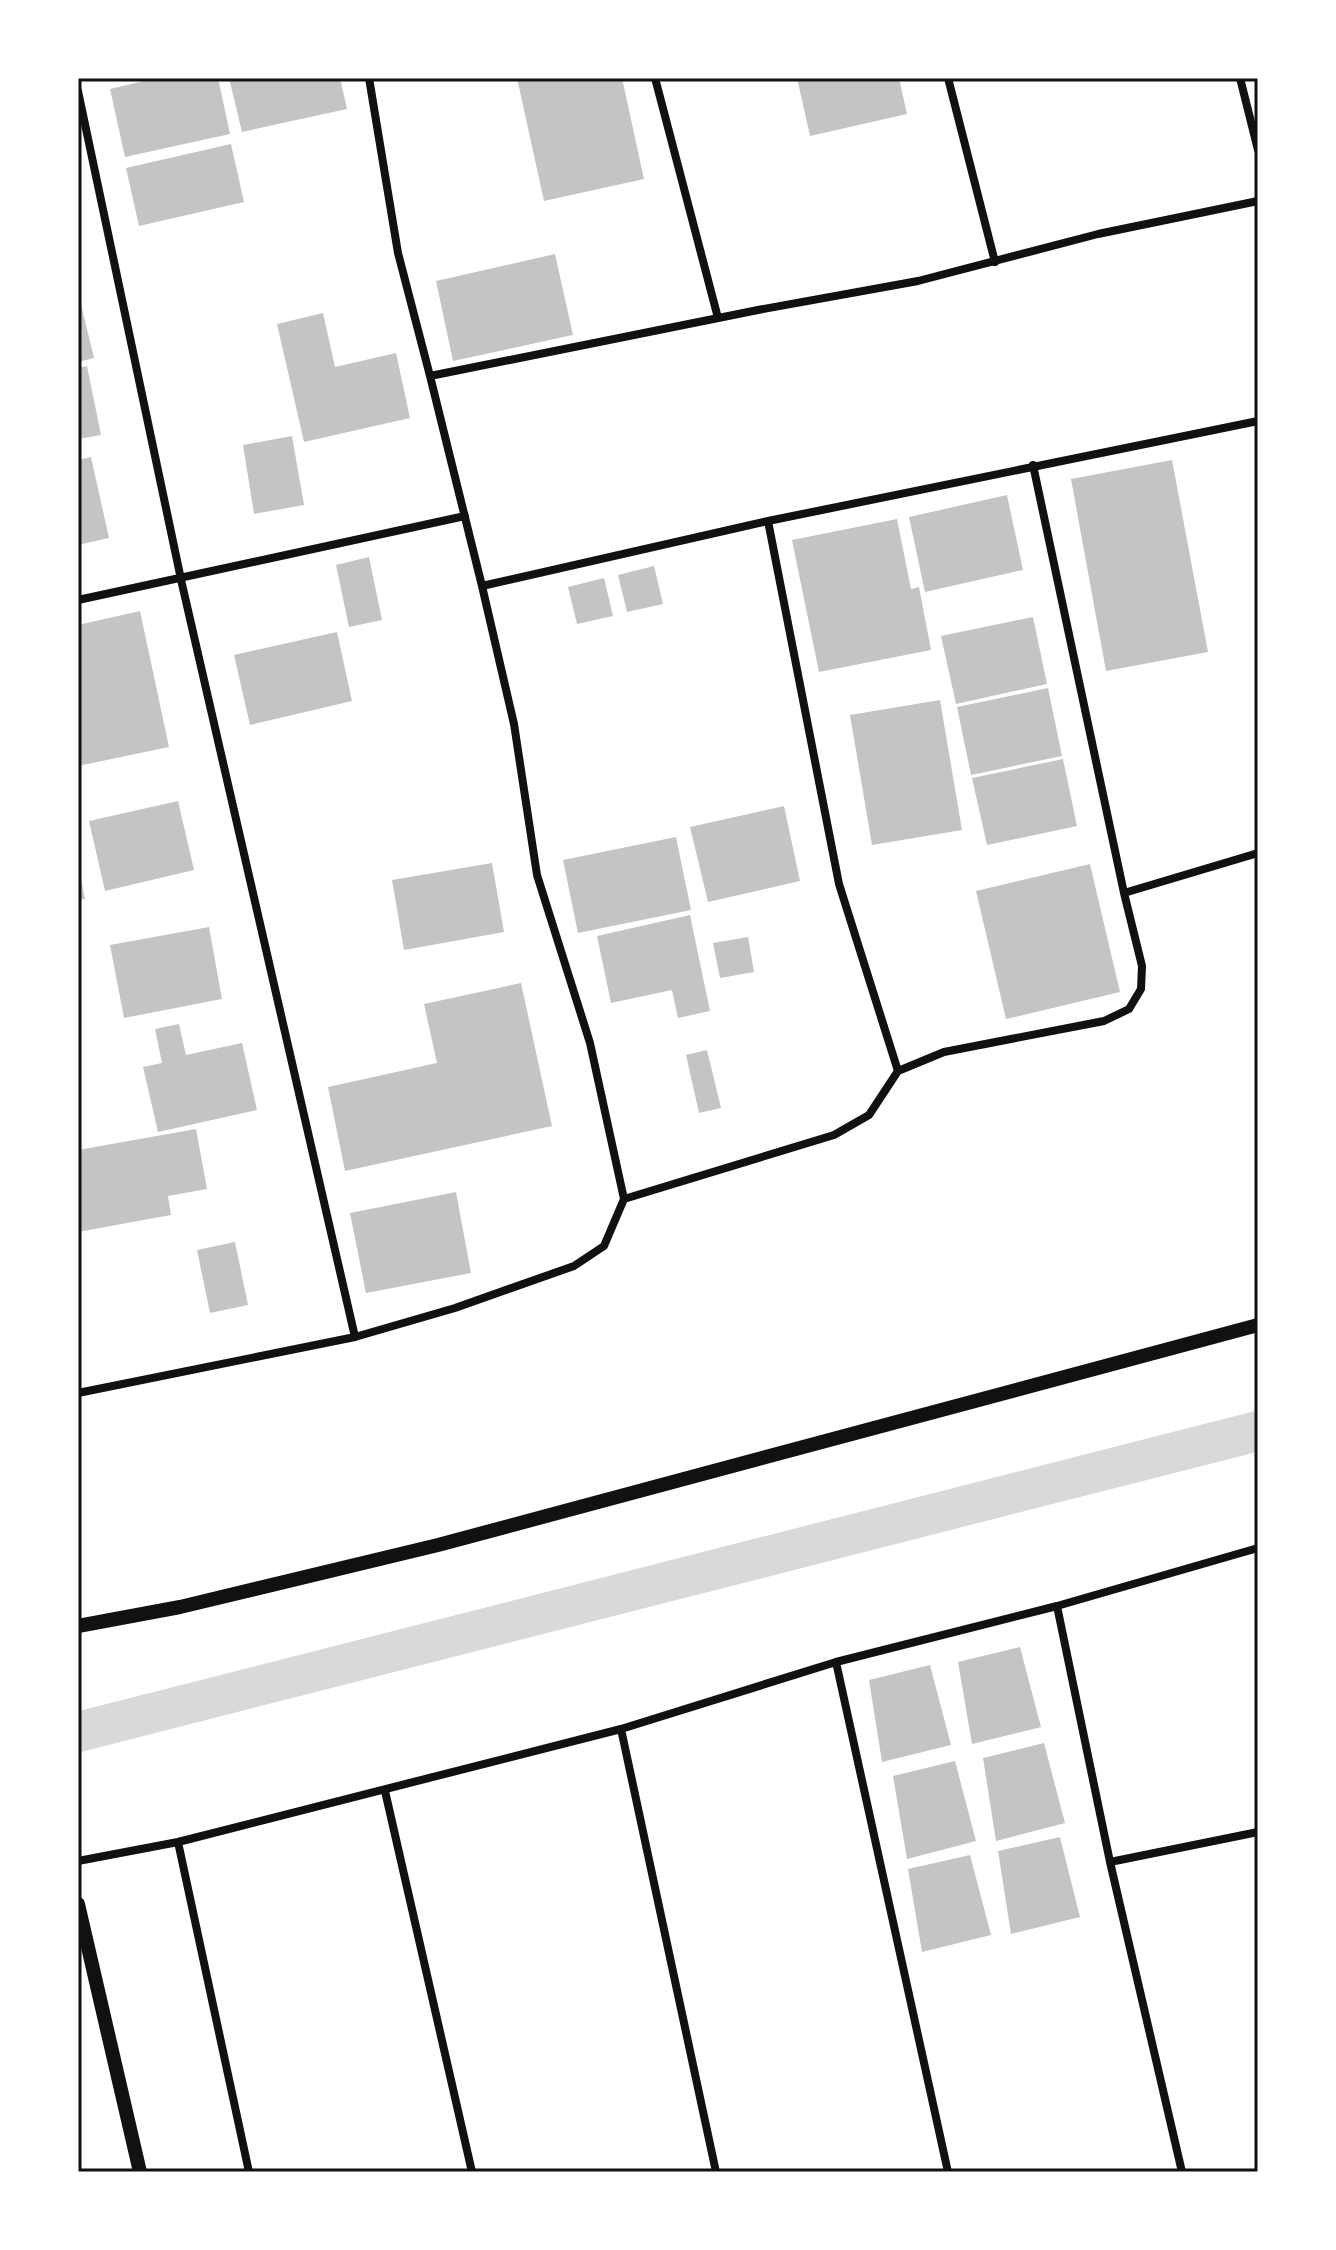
<svg xmlns="http://www.w3.org/2000/svg" width="1336" height="2250" viewBox="0 0 1336 2250" font-family="Jost,sans-serif">
  <style>
    .lines { fill: none; stroke-linecap: round; stroke-linejoin: round }
    .canal { stroke: #d9d9d9; stroke-width: 40 }
    .building { fill: #c4c4c4 }
    .minor { stroke: #111; stroke-width: 8 }
    .tertiary { stroke: #111; stroke-width: 14 }
    .neatline { fill: none; stroke: #111; stroke-width: 3 }
  </style>
  <rect width="100%" height="100%" fill="#fff"/>
  <g class="lines">
    <path class="canal" d="M78,1732l1180,-301"/>
  </g>
  <path class="building" d="M157,78h61l12,56 -105,23 -15,-68z
    M229,78h111l7,31 -105,23z
    M517,78h105l22,101 -100,22z
    M797,78h102l8,36 -97,22z
    M231,144l13,58 -105,24 -13,-58z
    M555,254l18,81 -120,26 -17,-80z
    M78,292l16,66 -16,4z
    M323,313l12,54 61,-14 14,65 -106,24 -27,-118z
    M87,366l14,69 -23,4v-71z
    M292,436l12,69 -50,9 -11,-69z
    M91,457l18,81 -31,7v-85z
    M1172,460l36,192 -102,19 -35,-192z
    M1007,495l16,75 -98,22 -16,-75z
    M897,519l14,70 8,-2 12,63 -112,22 -27,-132z
    M369,557l13,63 -33,7 -13,-62z
    M654,566l9,38 -36,8 -9,-37z
    M604,578l9,38 -36,8 -9,-37z
    M140,611l29,136 -91,19v-141z
    M1033,617l14,67 -91,20 -15,-68z
    M337,632l15,69 -102,24 -16,-70z
    M1048,688l14,68 -91,19 -14,-68z
    M940,700l22,130 -90,15 -22,-130z
    M1063,759l14,67 -90,19 -15,-67z
    M178,801l16,69 -89,21 -16,-70z
    M784,806l16,75 -92,21 -18,-75z
    M676,837l15,73 -113,23 -15,-73z
    M492,863l12,69 -100,18 -12,-70z
    M1090,864l30,128 -114,27 -30,-128z
    M78,865l7,34 -7,1z
    M690,915l20,96 -32,7 -6,-28 -61,13 -14,-67z
    M209,927l13,72 -98,19 -14,-73z
    M748,937l6,35 -34,6 -7,-35z
    M521,983l31,143 -207,45 -17,-84 109,-24 -13,-59z
    M179,1024l7,31 56,-12 15,67 -99,22 -15,-65 19,-4 -7,-34z
    M707,1050l14,58 -22,5 -13,-58z
    M196,1129l11,60 -39,7 3,19 -93,17v-82z
    M456,1192l15,81 -105,20 -16,-80z
    M235,1242l13,63 -38,8 -13,-63z
    M1020,1647l21,80 -69,17 -14,-82z
    M930,1665l21,80 -69,17 -13,-82z
    M1044,1743l21,80 -69,18 -13,-83z
    M955,1761l21,80 -69,18 -14,-83z
    M1060,1837l20,80 -69,17 -13,-83z
    M970,1855l21,80 -69,17 -14,-83z"/>
  <g class="lines">
    <path class="minor" d="M369,78l29,175 32,123
      M655,78l63,240
      M948,78l47,184
      M1240,78l18,72
      M78,91l104,493 173,753
      M1258,201l-160,33 -180,47 -160,29 -328,66 52,210 286,-65 490,-100
      M1033,465l91,428
      M768,521l71,363 59,187
      M482,586l32,138 23,151 53,168 34,156
      M78,600l387,-84
      M78,1393l277,-56 100,-29 119,-42 30,-20 20,-47 210,-64 35,-20 29,-44 46,-19 160,-31 25,-12 12,-20 1,-23 -18,-73 134,-40
      M1057,1606l53,256 72,310
      M836,1662l112,510
      M621,1729l95,443
      M385,1791l87,381
      M178,1842l71,330
      M78,1861l100,-19 443,-113 215,-67 221,-56 201,-58
      M1110,1862l148,-30"/>
    <path class="tertiary" d="M78,1626l102,-19 258,-62 820,-220
      M78,1904l62,268"/>
  </g>
  <rect width="1336" height="2250" fill="none" stroke="#ffffff" stroke-width="160"/>
  <rect x="80" y="80" width="1176" height="2090" class="neatline"/>
</svg>
